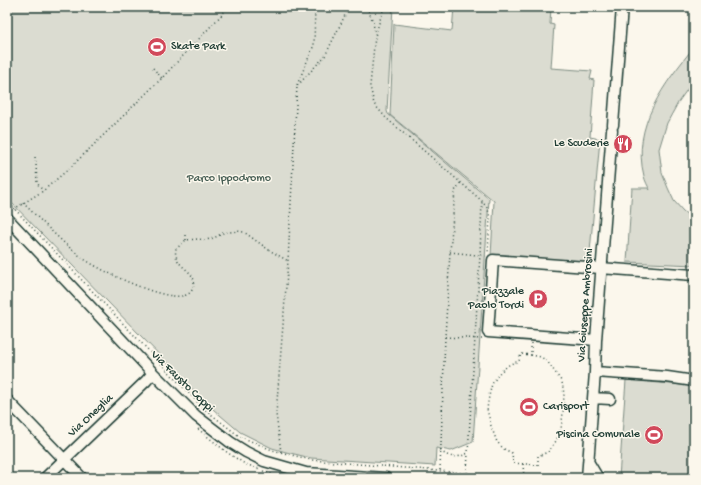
<svg xmlns="http://www.w3.org/2000/svg" width="701" height="485" viewBox="0 0 701 485" font-family="'Gochi Hand',sans-serif">
  <style>
    .green { fill: #dbdcd1; stroke: #7d8c82 }
    .lines { fill: none; stroke-linecap: round; stroke-linejoin: round }
    .minor-casing { stroke: #1f3d34; stroke-width: 13 }
    .path { stroke: #1f3d34; stroke-width: 1.5; stroke-dasharray: 1 3; stroke-linecap: butt }
    .minor { stroke: #fbf7ec; stroke-width: 10 }
    .labels { text-anchor: middle; dominant-baseline: central; stroke-width: 3; stroke-linejoin: round; paint-order: stroke }
    .poi-label { font-size: 12px; fill: #1f3d34; stroke: #fbf7ec; text-anchor: end }
    .park-label { font-size: 12px; fill: #455d53; stroke: #fbf7ec }
    .street-label { font-size: 12px; fill: #1f3d34; stroke: #fbf7ec }
  </style>
  <rect width="100%" height="100%" fill="#fbf7ec"/>
  <filter id="ink" filterUnits="userSpaceOnUse"><feTurbulence type="fractalNoise" baseFrequency=".025" numOctaves="2"/><feDisplacementMap in="SourceGraphic" scale="8" xChannelSelector="R" yChannelSelector="G"/><feConvolveMatrix kernelMatrix="1 2 1 2 8 2 1 2 1" color-interpolation-filters="sRGB"/></filter>
  <g filter="url(#ink)">
    <path class="green" d="M7,7h386l-6,104 1,3 101,85 -16,243 -22,9 -15,-3 -1,18 -124,-8 -25,-6 -14,-4 -32,-16 -33,-28 -200,-206z
      M454,7h97l-1,17 4,1 -3,43 41,3 -2,8 4,1 -4,57 10,2 -11,124 -98,-7 3,-55 -104,-86 4,-91 58,7z
      M694,47v33l-15,21 -12,22 -8,26 3,24 6,15 6,13 9,10 11,9v45l-67,-3 5,-74h16l2,2c-2,-4 -5,-9 -6,-14 -13,-50 21,-93 50,-129z
      M626,380l68,6v92h-75z"/>
    <g class="lines">
      <g class="minor-casing">
        <path id="minor" d="M613,125l9,-118
          M7,218l146,155 43,43 34,26 16,10 18,9 42,12 80,5
          M596,340l-108,-8 5,-72 201,15
          M595,372l72,5 27,4
          M593,398l17,1
          M7,400l75,78
          M589,463l9,15
          M45,478l101,-97 7,-8
          M587,478l8,-106 1,-32 16,-210"/>
      </g>
      <path class="path" d="M367,7l6,15 2,12
        M384,7l-9,29 -5,50 4,18 12,14 96,83 6,8 2,9 -2,35
        M153,68l9,10
        M297,85l17,-40 1,-38
        M35,157l1,7 1,19 6,8
        M7,201l196,207 36,28 33,14 39,10 211,18
        M23,203c20,19 39,40 61,56 14,10 97,53 108,31 9,-18 -14,-20 -16,-35 -1,-2 0,-4 0,-6l10,-9 12,-1 8,1 8,-2 9,-5 14,-2 7,1 25,18 19,11
        M14,209l29,-18 29,-25 90,-88 67,-71
        M186,240v-12
        M450,252l36,4
        M445,337l38,2
        M531,343v12l10,2 6,4 15,21 2,12 -1,19 -2,16 -5,12 -8,11 -10,4v9l-25,-2 -1,-10 -8,-4 -7,-7 -6,-16 -4,-17 2,-13 3,-12 8,-12 10,-8 9,-3 2,-7 10,1
        M198,429l30,24 17,11 15,5
        M440,451c11,7 16,8 28,2l12,-198 2,-54
        M281,452l-5,-38 12,-153 9,-175 28,-30 24,-49
        M523,464l1,14
        M440,470l5,-133 5,-85 5,-61 6,-9
        M263,471l11,4 3,3
        M467,473l1,-20"/>
      <use href="#minor" class="minor"/>
    </g>
  </g>
  <defs>
    <g id="stadium-disc" transform="scale(1)"><circle r="9.5" fill="#d1495b" stroke="#fbf7ec"/><path d="M0-5a6.5 5 0 1 0 0 10a6.5 5 0 1 0 0-10ZM-3.5-1.8h7v3.6h-7Z" fill="#fff"/></g>
    <g id="restaurant-disc" transform="scale(1)"><circle r="9.5" fill="#d1495b" stroke="#fbf7ec"/><path d="M-5-6h1v4h1v-4h1v4h1v-4h1v5L-1.5 .5V6h-2V.5L-5-1ZM5-6V6H3V1.5H1.5Q1.5-4 5-6Z" fill="#fff"/></g>
    <g id="parking-disc" transform="scale(1)"><circle r="9.5" fill="#d1495b" stroke="#fbf7ec"/><path d="M-3.5-5.5H1a3.5 3.5 0 0 1 0 7H-1V5.5H-3.5ZM-1-3.4V-.6H.8a1.4 1.4 0 0 0 0-2.8Z" fill="#fff"/></g>
  </defs>
  <g fill-rule="evenodd">
    <use href="#stadium-disc" x="157" y="47"/>
    <use href="#restaurant-disc" x="623" y="144"/>
    <use href="#parking-disc" x="538" y="299"/>
    <use href="#stadium-disc" x="529" y="407"/>
    <use href="#stadium-disc" x="654" y="435"/>
  </g>
  <g class="labels">
    <g class="poi-label">
      <text x="171" y="47" text-anchor="start">Skate Park</text>
      <text x="609" y="144">Le Scuderie</text>
      <text x="524" y="292">Piazzale<tspan x="524" dy="14">Paolo Tordi</tspan></text>
      <text x="543" y="407" text-anchor="start">Carisport</text>
      <text x="640" y="435">Piscina Comunale</text>
    </g>
    <g class="park-label">
      <text x="229" y="179">Parco Ippodromo</text>
    </g>
    <g class="street-label">
      <text transform="translate(586 305) rotate(-86)">Via Giuseppe Ambrosini</text>
      <text transform="translate(182 382) rotate(44)">Via Fausto Coppi</text>
      <text transform="translate(91 416) rotate(-43)">Via Oneglia</text>
    </g>
  </g>
  <rect width="701" height="485" fill="none" stroke="#fbf7ec" stroke-width="24"/>
  <rect x="12" y="12" width="677" height="461" fill="none" stroke="#1f3d34" stroke-width="1.5" filter="url(#ink)"/>
</svg>
